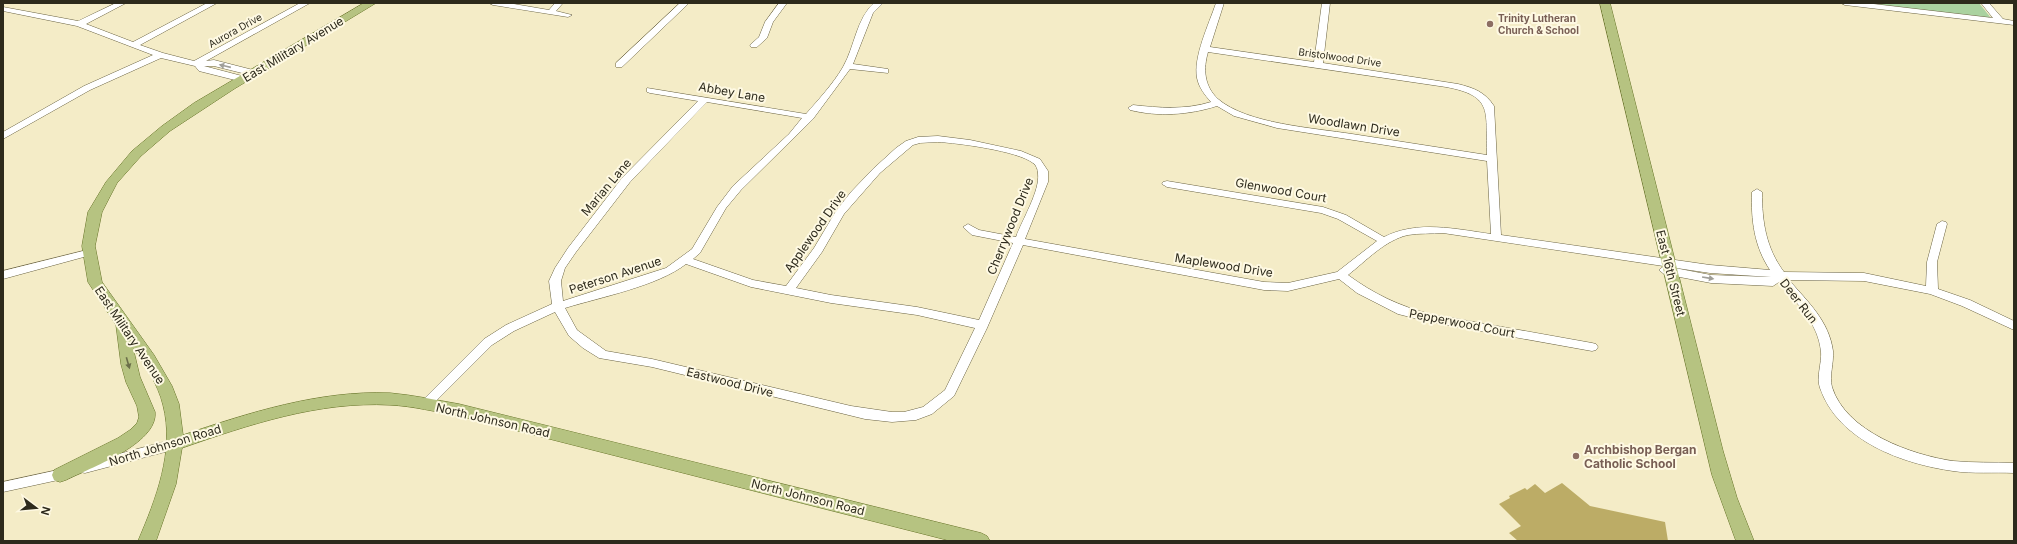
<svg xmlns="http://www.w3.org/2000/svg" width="2017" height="544" viewBox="0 0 2017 544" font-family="Inter,sans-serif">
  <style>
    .green { fill: #aad2a0 }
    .building { fill: #bcac66 }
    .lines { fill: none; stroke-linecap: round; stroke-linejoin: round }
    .minor-casing { stroke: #6a6342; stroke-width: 1 }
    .major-casing { stroke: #667327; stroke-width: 1 }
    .minor { fill: #fff; fill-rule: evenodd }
    .major { fill: #b6c381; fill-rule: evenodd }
    .oneway { fill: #a09f99 }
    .oneway2 { fill: #6b6f49 }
    .education-dot { fill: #8d6e63; stroke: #fef9e3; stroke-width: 1.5 }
    .labels { text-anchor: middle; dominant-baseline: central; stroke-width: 4; stroke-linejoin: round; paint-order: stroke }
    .far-education-label { font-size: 10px; font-weight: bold; fill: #785e54; stroke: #fef9e3; text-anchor: start }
    .far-street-label { font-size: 10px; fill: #2d2a1c; stroke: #fef9e3 }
    .street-label { font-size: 12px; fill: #2d2a1c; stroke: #fef9e3 }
    .education-label { font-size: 12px; font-weight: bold; fill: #785e54; stroke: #fef9e3; text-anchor: start }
  </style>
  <rect width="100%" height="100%" fill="#f4ecc7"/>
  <path class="green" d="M1864,3h115l12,15z"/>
  <path class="building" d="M1562,483l28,23 75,16 3,19h-150l-9,-8 12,-7 -22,-22 11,-6 -1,-2 16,-8 2,2 8,-6 10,9z"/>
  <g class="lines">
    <g class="minor-casing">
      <path id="minor" d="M116,3h10l-40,21 47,18 74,-39h10l-77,42 23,8 31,8 106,-58h10l-104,58 8,-1 43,11v4l-3,1 -40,-10h-10l42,11v4l-3,1 -44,-11 -4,-5 -34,-8 -71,32 -87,49v-7l81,-46 69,-31 -76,-29 -74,-15v-4l75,14z
        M489,3h19l41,7 6,-7h8l-7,8 16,4 -4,2 -75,-12z
        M680,3h9l-67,64h-6v-4z
        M779,3h8l-14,19 -6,16 -10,9h-6l-1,-2 9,-8 6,-15z
        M874,3h9l-10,10 -20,51 35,5v4l-38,-4 -37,50 -72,71 -15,18 -26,45 -7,6 60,21 33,6 28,-38 22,-37 15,-19 22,-23 23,-21 10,-7 12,-4 20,-1 32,4 51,11 19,8 8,12v11l-23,57 239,43 24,1 49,-11 40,-31 -39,-22 -17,-6 -154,-26 -5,-3 1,-2 4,-1 156,26 23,8 38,22c33,-17 72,-8 107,-3l-4,-73 -210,-33 -43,-12 -17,-10c-28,9 -59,11 -87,4l-2,-2 5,-3c26,3 52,5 78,-3 -6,-7 -12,-14 -14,-24 -4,-21 12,-54 19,-75h8l-14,44 104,15 8,-59h8l-7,60 135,21c16,4 27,8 36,22l7,129 209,30 60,5c-16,-24 -19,-50 -18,-78l5,-3 5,3c0,30 4,56 22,80l80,1 62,13 1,-24 10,-38 5,-3 4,1 1,2 -10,38 1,27 32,11 44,21v9l-52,-24 -32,-12 -66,-13 -75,-1c19,22 40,41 44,71 1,12 -4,25 -1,36 14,45 80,68 121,74 20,2 41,1 61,2v10c-20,-1 -41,1 -61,-2 -50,-7 -115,-30 -133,-83 -4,-11 2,-25 1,-36 -3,-30 -24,-48 -42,-70l-6,4 -62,-3 -47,-9 -5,-4 5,-4 47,9 60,2 -61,-4 -267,-40c-11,1 -24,0 -35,2 -23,5 -42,26 -60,40 26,19 51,31 82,39l162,29 4,1 2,3 -2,3 -4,1 -162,-29 -32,-8 -41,-21 -18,-14 -51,12 -24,-1 -241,-45 -36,83 -33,68 -22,18 -16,6 -24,2 -27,-3 -213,-52 -53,-9 -16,-10 -14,-12 -14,-24 -41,19 -22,14 -62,62h-8l-2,-3 2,-3 62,-62 22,-14 46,-21 -3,-23 6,-13 13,-20 54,-70 76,-77 -48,-8 -3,-1v-4l159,26c13,-15 27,-30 37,-47 12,-21 13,-48 31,-64zM1208,52l238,35c49,9 39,26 41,68 -45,-7 -90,-14 -135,-21 -38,-6 -105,-10 -134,-35 -14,-13 -15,-30 -10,-47zM707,102l95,16 -13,16 -56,52 -16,21 -25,42 -26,19 -103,33 -2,-20 4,-13 11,-16 54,-70zM938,142c20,1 80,9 95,21 3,2 5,6 5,11 2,17 -16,46 -22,63l-37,-7 -11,-6 -5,3 9,8 41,8 -34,77 -62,-13 -86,-12 -35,-7 26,-36 22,-38 36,-41 33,-28 7,-2zM686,264l65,23 80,16 86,12 58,13 -30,62 -22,17 -19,5h-12l-41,-6 -199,-47 -46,-8 -29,-21 -12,-22c36,-11 93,-22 121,-44z
        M1841,3h24l128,15 -12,-15h8l14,16 11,2v4l-169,-20z
        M87,250l4,1 1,2 -1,2 -88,24v-8z
        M175,439l5,1 1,4 -1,4 -95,25 -5,-1 -2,-4 2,-4 5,-1z
        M67,468l5,1 2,4 -2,4 -69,15v-10z"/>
    </g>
    <g class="major-casing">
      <path id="major" d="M364,3h12l-142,86 -64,42 -29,25 -24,27 -15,29 -7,34 7,36 52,73 18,31 7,18 4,31c65,-22 137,-45 207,-42 23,2 46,7 69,11l522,129 6,3 3,5h-39l-492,-125c-23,-4 -46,-10 -69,-11 -71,-4 -142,20 -208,43l-6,36 -20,57h-18c18,-42 37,-90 25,-136 -5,-21 -18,-40 -30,-57l7,29 15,35c3,32 -65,56 -89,68l-6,2 -6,-2 -2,-5 2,-5 64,-32 12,-8 7,-7 2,-6 -2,-11 -11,-24 -5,-18 -5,-39 -28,-43 -6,-36 6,-34 18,-30 26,-31 30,-25 32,-23z
        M1600,3h10l113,448 14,47 17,43h-18l-24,-66z"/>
    </g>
    <use href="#minor" class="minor"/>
    <use href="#major" class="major"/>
  </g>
  <defs><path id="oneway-solid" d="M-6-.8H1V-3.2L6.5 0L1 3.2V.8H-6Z"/></defs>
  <g class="oneway">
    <use href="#oneway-solid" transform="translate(225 66) rotate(-167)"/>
    <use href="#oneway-solid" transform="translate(1708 278) rotate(9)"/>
  </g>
  <use class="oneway2" href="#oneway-solid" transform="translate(128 363) rotate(74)"/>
  <g class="education-dot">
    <circle cx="1490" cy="24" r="4"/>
    <circle cx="1576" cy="456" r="4"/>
  </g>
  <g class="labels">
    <g class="far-education-label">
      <text x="1498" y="18">Trinity Lutheran<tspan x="1498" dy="12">Church &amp; School</tspan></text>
    </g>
    <g class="far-street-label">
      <text transform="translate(235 30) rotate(-29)">Aurora Drive</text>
      <text transform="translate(1340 57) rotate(8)">Bristolwood Drive</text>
    </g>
    <g class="street-label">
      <text transform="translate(293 49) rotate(-31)">East Military Avenue</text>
      <text transform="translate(732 92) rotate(10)">Abbey Lane</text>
      <text transform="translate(1354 125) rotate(9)">Woodlawn Drive</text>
      <text transform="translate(606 187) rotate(-50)">Marian Lane</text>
      <text transform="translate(1281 190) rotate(10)">Glenwood Court</text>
      <text transform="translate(1010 226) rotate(-68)">Cherrywood Drive</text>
      <text transform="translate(815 231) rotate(-55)">Applewood Drive</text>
      <text transform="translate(1224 265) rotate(9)">Maplewood Drive</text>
      <text transform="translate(1671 273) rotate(76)">East 16th Street</text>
      <text transform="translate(615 275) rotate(-18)">Peterson Avenue</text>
      <text transform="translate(1799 301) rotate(52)">Deer Run</text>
      <text transform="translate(1462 323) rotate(11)">Pepperwood Court</text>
      <text transform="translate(130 335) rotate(56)">East Military Avenue</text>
      <text transform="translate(730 382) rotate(14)">Eastwood Drive</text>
      <text transform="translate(493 420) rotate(13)">North Johnson Road</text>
      <text transform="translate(165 445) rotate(-17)">North Johnson Road</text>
      <text transform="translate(808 497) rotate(14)">North Johnson Road</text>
    </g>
    <g class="education-label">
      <text x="1584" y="449">Archbishop Bergan<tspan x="1584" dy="14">Catholic School</tspan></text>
    </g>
  </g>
  <rect width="2017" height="544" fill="none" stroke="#2d2a1c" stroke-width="8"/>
  <g transform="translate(36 508) rotate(106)" stroke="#fef9e3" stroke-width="3" paint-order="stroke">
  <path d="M0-3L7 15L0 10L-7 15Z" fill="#2d2a1c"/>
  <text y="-6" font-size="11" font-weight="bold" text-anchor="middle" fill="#2d2a1c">N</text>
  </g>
</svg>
